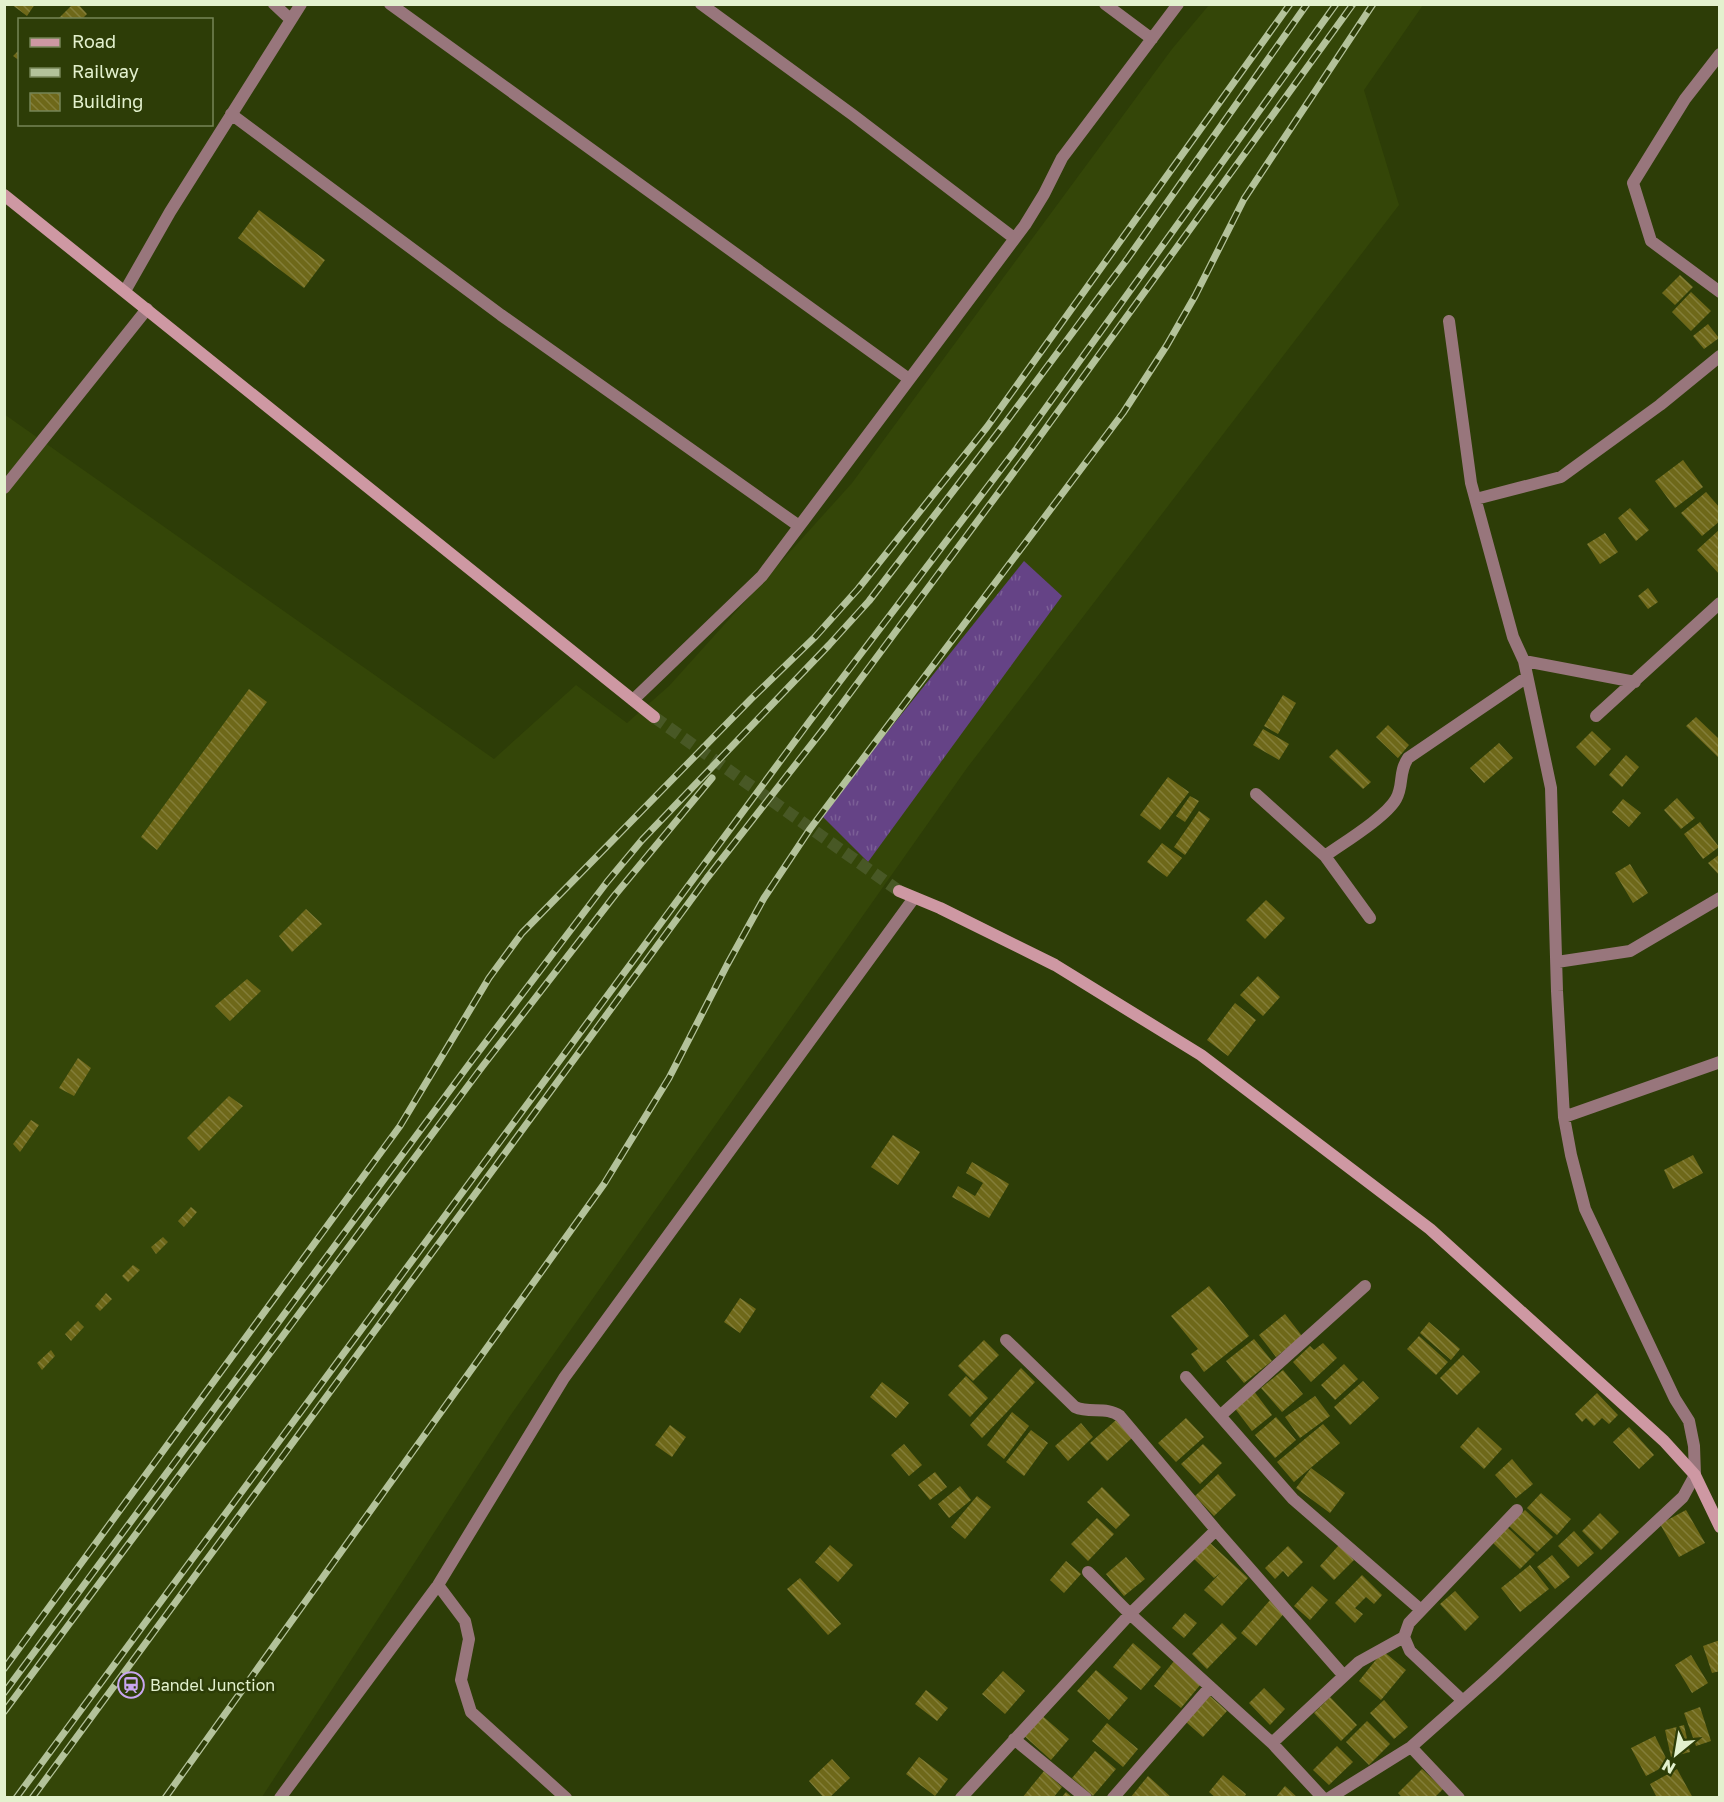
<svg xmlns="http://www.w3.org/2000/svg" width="1724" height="1802" viewBox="0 0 1724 1802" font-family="'Golos Text',sans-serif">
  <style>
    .built { fill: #344608 }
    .grass { fill: url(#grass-tufts) }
    .building { fill: url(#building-back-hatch) }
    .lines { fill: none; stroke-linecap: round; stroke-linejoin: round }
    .secondary-tunnel { stroke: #485825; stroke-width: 12; stroke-dasharray: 12 6; stroke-linecap: butt }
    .street { stroke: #98767c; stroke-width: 12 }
    .secondary { stroke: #ce98a3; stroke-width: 12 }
    .rail-casing { stroke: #b3c29a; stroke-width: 7 }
    .rail { stroke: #2d3d07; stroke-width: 4.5; stroke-dasharray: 14; stroke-linecap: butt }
    .labels { text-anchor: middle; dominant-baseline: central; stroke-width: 5; stroke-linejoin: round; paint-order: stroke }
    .poi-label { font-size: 16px; fill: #e3f1ce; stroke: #2d3d07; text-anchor: start }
  </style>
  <defs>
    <pattern id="grass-tufts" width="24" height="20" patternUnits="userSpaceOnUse" patternTransform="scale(1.5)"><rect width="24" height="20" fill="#654386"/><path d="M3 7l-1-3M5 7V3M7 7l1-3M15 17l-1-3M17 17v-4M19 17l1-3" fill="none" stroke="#7b5f96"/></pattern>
    <pattern id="building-back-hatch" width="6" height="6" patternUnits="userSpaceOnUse" patternTransform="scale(1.5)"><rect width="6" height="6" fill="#6e6819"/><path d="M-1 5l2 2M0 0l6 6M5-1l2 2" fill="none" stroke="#837e39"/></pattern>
  </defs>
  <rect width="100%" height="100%" fill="#2d3d07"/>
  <path class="built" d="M1209,5h214l-59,85 35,115 -432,563 -457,648 -248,381h-257l-1,-1383 490,345 82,-74 51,38 42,-37 183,-203 320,-434z"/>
  <path class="grass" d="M1024,561l38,35 -194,266 -47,-47z"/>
  <path class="building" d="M11,4h24l-8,12z
    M73,4h5l9,10 -6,6h-24z
    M20,49v12l-7,-5z
    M259,210l66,50 -21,28 -66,-50z
    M1680,275l13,12 -18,18 -13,-12z
    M1691,292l20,19 -20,20 -19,-19z
    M1708,324l11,14 -15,11 -11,-13z
    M1683,460l20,27 -28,21 -20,-27z
    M1706,492l14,16v13l-18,15 -21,-23z
    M1630,508l19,22 -13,11 -18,-23z
    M1720,529v46l-23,-25z
    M1605,533l13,19 -18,12 -13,-20z
    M1648,588l10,14 -10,7 -10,-13z
    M249,689l18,13 -110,148 -16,-13z
    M1283,695l13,8 -18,31 -14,-8z
    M1696,717l24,23v19l-34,-33z
    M1388,725l21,20 -11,13 -22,-21z
    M1263,729l26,15 -10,16 -26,-15z
    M1592,731l19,18 -16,17 -19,-19z
    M1499,743l14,15 -29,25 -14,-15z
    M1337,749l34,33 -8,7 -34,-32z
    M1626,755l13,12 -17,20 -13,-12z
    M1168,777l21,15 -29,38 -20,-15z
    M1190,796l9,5 -14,21 -9,-6z
    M1677,798l18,20 -14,11 -17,-19z
    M1623,799l18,14 -12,14 -17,-15z
    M1199,811l11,8 -25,36 -11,-8z
    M1700,822l19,25 -16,12 -19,-25z
    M1162,843l20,15 -15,19 -20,-15z
    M1720,854v22l-12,-13z
    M1630,864l18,29 -15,10 -18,-30z
    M1266,900l19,18 -20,21 -19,-19z
    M306,909l16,15 -30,28 -13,-16z
    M1258,976l22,21 -17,19 -23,-21z
    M247,979l14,12 -31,30 -15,-15z
    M1235,1003l21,17 -28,36 -21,-16z
    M78,1058l13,10 -17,28 -15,-8z
    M229,1096l14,10 -44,45 -12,-13z
    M31,1120l8,5 -19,27 -7,-8z
    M893,1135l27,17 -22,33 -27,-18z
    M1693,1155l10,18 -30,16 -9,-19z
    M972,1162l37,22 -20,34 -37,-21 6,-11 17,10 8,-13 -17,-10z
    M191,1207l6,5 -13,15 -6,-6z
    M163,1237l5,5 -12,12 -5,-7z
    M133,1265l7,5 -12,12 -6,-6z
    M1209,1286l40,50 -45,36 -13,-18 7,-5 -27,-33z
    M106,1293l6,6 -12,12 -5,-5z
    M740,1298l16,11 -16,24 -16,-11z
    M1285,1314l17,22 -26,21 -17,-22z
    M78,1321l6,6 -13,14 -6,-7z
    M1429,1322l31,27 -9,11 -31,-27z
    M1419,1336l29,26 -12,13 -29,-26z
    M1254,1339l18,22 -28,22 -18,-22z
    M984,1340l15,15 -26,26 -15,-15z
    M1323,1343l14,15 -26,24 -18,-20 17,-16 4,4z
    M51,1350l4,6 -13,14 -5,-7z
    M1463,1355l17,17 -23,23 -17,-17z
    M1344,1364l14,15 -23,21 -14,-15z
    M1021,1368l14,14 -28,30 -6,-6 6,6 -25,26 -12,-13z
    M1283,1370l20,24 -21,18 -21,-24z
    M966,1376l22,22 -18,19 -22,-22z
    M1363,1381l16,17 -29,27 -16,-18z
    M882,1382l27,21 -13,15 -26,-21z
    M1253,1390l19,25 -20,16 -19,-25z
    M1597,1393l21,22 -9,9 -7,-6 -8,8 -8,-8 -4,4 -7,-8z
    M1315,1396l15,20 -30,22 -15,-21z
    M1012,1412l17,14 -25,33 -17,-14z
    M1276,1417l20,23 -21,18 -20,-23z
    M1186,1418l18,19 -28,25 -18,-19z
    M1116,1420l16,18 -25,23 -17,-18z
    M1081,1423l12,14 -25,24 -13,-15z
    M1323,1424l17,19 -46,39 -17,-20z
    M670,1425l16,12 -14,20 -17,-12z
    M1478,1427l24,22 -18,20 -24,-22z
    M1629,1427l25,28 -15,14 -26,-27z
    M1031,1430l17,13 -24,33 -18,-14z
    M904,1444l18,21 -13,11 -18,-21z
    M1203,1444l19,19 -22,21 -19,-20z
    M1512,1459l21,25 -17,14 -21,-23z
    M1311,1468l34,25 -15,20 -34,-25z
    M935,1472l12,15 -17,13 -12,-15z
    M1218,1474l18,21 -22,21 -19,-20z
    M960,1486l11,14 -22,18 -11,-14z
    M1102,1487l28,28 -14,14 -29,-27z
    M1541,1493l30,26 -14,16 -30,-27z
    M977,1496l14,11 -26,32 -14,-12z
    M1525,1510l28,27 -16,15 -28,-26z
    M1686,1510l19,33 -26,14 -19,-33z
    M1600,1513l19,19 -18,18 -19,-19z
    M1097,1518l17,16 -26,27 -17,-17z
    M1507,1527l28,27 -15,15 -28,-27z
    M1574,1531l20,22 -16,14 -20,-21z
    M1209,1542l39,36 -26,28 -18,-16 17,-18 -7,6 -21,-20z
    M830,1545l23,20 -15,17 -23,-20z
    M1339,1545l15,15 -20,20 -14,-14z
    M1288,1546l15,16 -15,15 -5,-6 -8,8 -10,-11z
    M1552,1555l18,22 -15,12 -18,-22z
    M1126,1557l19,22 -21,17 -18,-22z
    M1066,1561l15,13 -17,19 -14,-13z
    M1530,1565l19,24 -29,23 -19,-24z
    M1362,1575l20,20 -8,9 -8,-7 -11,11 8,6 -8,9 -20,-20z
    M800,1578l41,46 -13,11 -41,-46z
    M1312,1586l16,14 -18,20 -16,-14z
    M1455,1591l24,26 -14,14 -25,-27z
    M1271,1599l15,12 -30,35 -15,-13z
    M1185,1613l12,10 -13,15 -12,-10z
    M1222,1623l15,15 -30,31 -15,-15z
    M1720,1640v31l-8,2 -9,-27z
    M1133,1643l28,24 -20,23 -28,-23z
    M1383,1651l23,19 -25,30 -22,-19z
    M1691,1655l17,28 -16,10 -17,-28z
    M1174,1661l27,23 -20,24 -27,-22z
    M1096,1670l32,28 -19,22 -32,-29z
    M1003,1671l22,20 -20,23 -23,-20z
    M1264,1688l21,21 -15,16 -21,-22z
    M926,1690l22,18 -11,13 -22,-17z
    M1210,1696l17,15 -24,26 -17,-15z
    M1330,1697l27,28 -16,16 -27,-28z
    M1384,1700l24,27 -14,12 -24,-26z
    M1700,1707l11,34 -15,5 -12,-33z
    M1039,1713l30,26 -18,21 -30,-27z
    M1367,1721l23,23 -21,21 -23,-23z
    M1107,1723l31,26 -15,18 -31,-26z
    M1684,1725l6,27 -19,5 -6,-27z
    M1655,1736l14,28 -23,12 -15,-28z
    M1337,1746l16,16 -24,23 -16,-15z
    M1095,1751l21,18 -23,27 -21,-18z
    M919,1757l29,22 -13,17 -29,-22z
    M832,1759l18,19 -21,20h-5l-15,-17z
    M1422,1769l21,20 -9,9h-31l-5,-5z
    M1677,1769l16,29h-36l-7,-14z
    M1044,1771l18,16 -9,11h-31z
    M1223,1775l23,19 -2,4h-28l-7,-6z
    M1148,1776l24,22h-42z
    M1285,1786l13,12h-23z
    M1066,1792l7,6h-12z"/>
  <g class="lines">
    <path class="secondary-tunnel" d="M654,717l245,174"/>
    <path class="street" d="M274,4l17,16
      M390,4l519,375
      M701,4l152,111 161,123
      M1105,4l47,35
      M1720,54l-35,45 -52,84 18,58 69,51
      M231,114l270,201 298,211
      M125,291l45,-79 131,-208
      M4,488l143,-179
      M1476,499l85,-22 99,-72 60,-49
      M1524,661l111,21
      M633,700l129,-124 263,-351 19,-31 18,-36 116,-154
      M1596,716l124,-113
      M1256,794l69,62 45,62
      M1325,856c18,-13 61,-39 71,-57 8,-14 2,-26 12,-41l119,-81
      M1557,962l73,-11 90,-53
      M1564,1117l156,-55
      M1006,1340l69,67c15,7 31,-1 45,9l96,114 128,146
      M1186,1377l107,122 128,111
      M1220,1416l145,-130
      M1088,1572l42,42 142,129 51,55
      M438,1585l27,36 4,18 -8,41 10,32 95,86
      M1463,1701l-53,-50 -6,-14 5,-14 108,-113
      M1014,1739l72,59
      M1272,1743l87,-81 45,-25
      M1411,1747l48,51
      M280,1798l158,-213 126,-207 350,-480
      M961,1798l169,-184 86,-84
      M1113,1798l97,-111
      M1329,1798l82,-51 80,-71 192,-179 12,-22 -1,-29 -5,-25 -14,-22 -90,-190 -14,-54 -7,-38 -7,-126 -6,-203 -27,-127 -11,-24 -42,-154 -22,-162"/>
    <path class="secondary" d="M4,195l650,522
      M899,891l41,17 115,57 146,90 229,174 234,212 31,34 25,52"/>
    <g class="rail-casing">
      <path id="rail" d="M4,1669l396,-543 89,-148 33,-45 229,-234 64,-62 43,-48 129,-162 303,-423
        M4,1693l469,-634 134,-177 35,-42 187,-195 40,-44 134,-175 125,-168 179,-254
        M4,1712l478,-645 133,-172 97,-117
        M16,1798l793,-1076 208,-274 319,-444
        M32,1798l675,-920 118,-151 203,-274 325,-449
        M165,1798l439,-614 65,-106 58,-113 37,-67 46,-69 313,-416 44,-68 28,-49 49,-97 129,-195"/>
    </g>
    <use href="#rail" class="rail"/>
  </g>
  <defs>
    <g id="station-ring" transform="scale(1.35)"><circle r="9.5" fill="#2d3d07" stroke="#c8a6ef" stroke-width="1.5"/><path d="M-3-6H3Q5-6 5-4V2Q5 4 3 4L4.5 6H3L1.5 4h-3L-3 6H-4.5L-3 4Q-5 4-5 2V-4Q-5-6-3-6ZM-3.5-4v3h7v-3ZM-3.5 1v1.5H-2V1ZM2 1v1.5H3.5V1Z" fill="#c8a6ef"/></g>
  </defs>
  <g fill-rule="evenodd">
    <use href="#station-ring" x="131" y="1685"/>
  </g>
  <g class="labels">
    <g class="poi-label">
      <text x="150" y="1685">Bandel Junction</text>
    </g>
  </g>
  <rect width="1724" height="1802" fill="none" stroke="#e3f1ce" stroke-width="12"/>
  <rect x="18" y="18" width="195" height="108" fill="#2d3d07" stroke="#768557" stroke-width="1.5"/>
  <rect x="30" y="38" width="30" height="9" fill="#ce98a3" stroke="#768557" stroke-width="1.5"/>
  <text x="72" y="48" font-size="18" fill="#e3f1ce">Road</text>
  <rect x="30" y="68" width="30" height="9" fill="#b3c29a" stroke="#768557" stroke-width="1.5"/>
  <text x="72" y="78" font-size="18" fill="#e3f1ce">Railway</text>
  <rect x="30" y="93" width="30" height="18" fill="url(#building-back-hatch)" stroke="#768557" stroke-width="1.5"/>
  <text x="72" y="108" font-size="18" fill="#e3f1ce">Building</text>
  <g transform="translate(1676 1754) rotate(210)" stroke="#2d3d07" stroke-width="4.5" paint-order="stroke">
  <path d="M0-4.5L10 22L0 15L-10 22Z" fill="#e3f1ce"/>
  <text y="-9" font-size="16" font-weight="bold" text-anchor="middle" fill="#e3f1ce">N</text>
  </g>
</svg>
